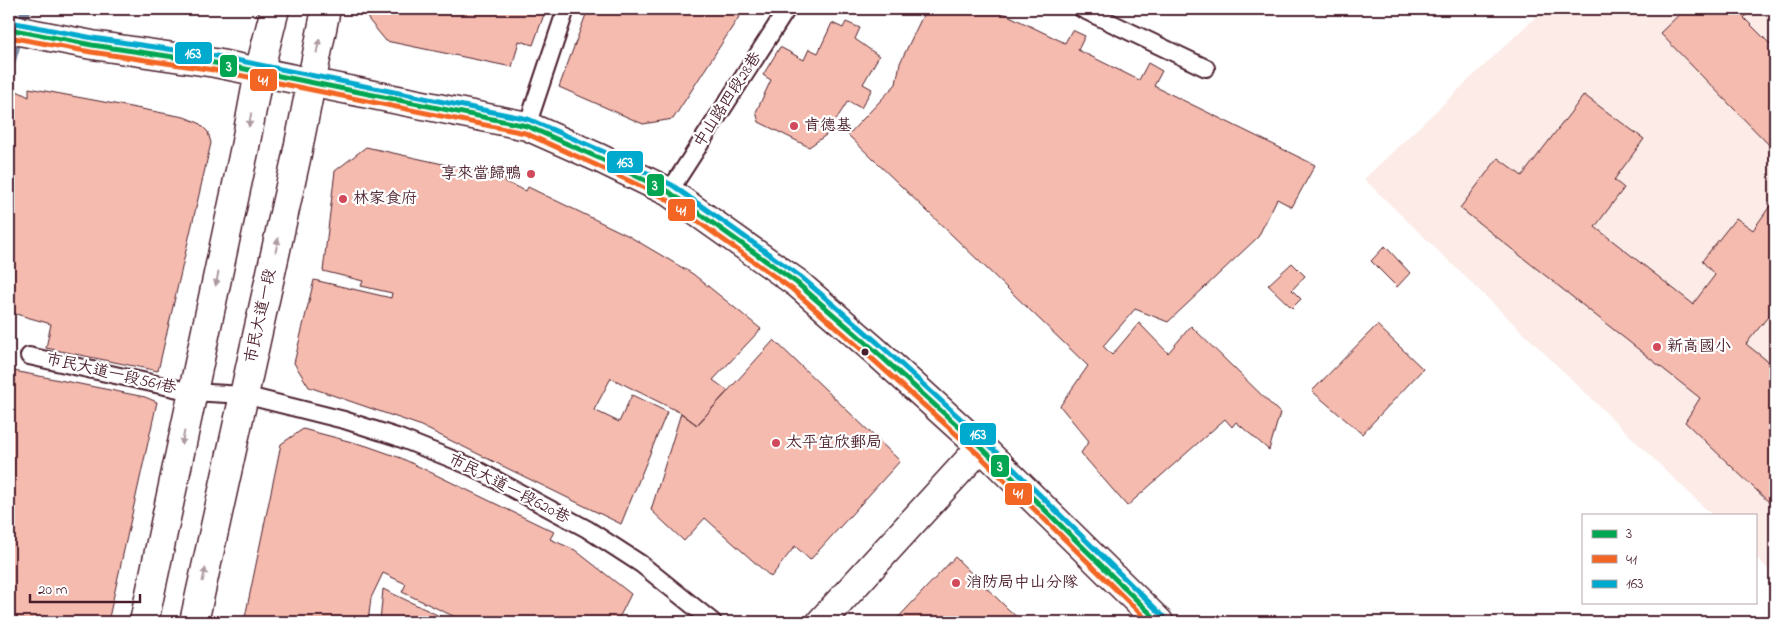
<svg xmlns="http://www.w3.org/2000/svg" width="1784" height="631" viewBox="0 0 1784 631" font-family="'Indie Flower','LXGW WenKai TC',sans-serif">
  <style>
    .built { fill: #fcebe7 }
    .lines { fill: none; stroke-linecap: round; stroke-linejoin: round }
    .stream { stroke: #7b8da8; stroke-width: 11 }
    .building { fill: #f5bbaf; stroke: #4a1f2b }
    .lane-casing { stroke: #4a1f2b; stroke-width: 20 }
    .street-casing { stroke: #4a1f2b; stroke-width: 31 }
    .secondary-casing { stroke: #4a1f2b; stroke-width: 31 }
    .lane { stroke: #fff; stroke-width: 16 }
    .street { stroke: #fff; stroke-width: 28 }
    .secondary { stroke: #fff; stroke-width: 28 }
    .bus-1-casing { stroke: #fff; stroke-width: 9 }
    .bus-2-casing { stroke: #fff; stroke-width: 9 }
    .bus-3-casing { stroke: #fff; stroke-width: 9 }
    .bus-1 { stroke: #00a651; stroke-width: 5 }
    .bus-2 { stroke: #f26522; stroke-width: 5 }
    .bus-3 { stroke: #00a9ce; stroke-width: 5 }
    .oneway { fill: #ae9aa0 }
    .poi-dot { fill: #d1495b; stroke: #fff; stroke-width: 2 }
    .bus-dot { fill: #4a1f2b; stroke: #fff; stroke-width: 2 }
    .labels { text-anchor: middle; dominant-baseline: central; stroke-width: 4.5; stroke-linejoin: round; paint-order: stroke }
    .street-label { font-size: 16px; fill: #4a1f2b; stroke: #fff }
    .poi-label { font-size: 16px; fill: #4a1f2b; stroke: #fff; text-anchor: start }
    .line-badge { stroke: #fff; stroke-width: 2 }
    .badge-label { font-size: 14px; text-anchor: middle; font-weight: bold; fill: #fff }
  </style>
  <rect width="100%" height="100%" fill="#fff"/>
  <filter id="ink" filterUnits="userSpaceOnUse"><feTurbulence type="fractalNoise" baseFrequency=".02" numOctaves="2"/><feDisplacementMap in="SourceGraphic" scale="10" xChannelSelector="R" yChannelSelector="G"/><feConvolveMatrix kernelMatrix="1 2 1 2 8 2 1 2 1" color-interpolation-filters="sRGB"/></filter>
  <g filter="url(#ink)">
    <path class="built" d="M1544,9h231v566l-20,-19v-41h-43l-348,-336z"/>
    <g class="lines">
      <path class="stream" d="M9,65l17,-56"/>
    </g>
    <path class="building" d="M370,9h176l-13,36 -14,-4 -7,26 -126,-26 -18,-22z
      M588,9h156l-71,110 -30,5 -84,-37z
      M926,9h69l70,34 7,-13 13,6 -7,14 61,30 9,-17 14,8 -8,15 161,79 -23,42 -15,-8 -19,38 -90,85 -33,-13 -32,37 9,9 27,-32 29,30 23,-27 89,87 -11,37 -33,-28 -4,5 -7,-8 -98,87 -46,-53 8,-12 -29,-35 28,-40 -240,-231 48,-51 4,-21z
      M1685,9h68l-9,9 31,31v102l-115,-118z
      M846,22l14,6 -5,11 24,17 -16,28 9,5 -11,19 -13,-7 -22,34 -17,12 -50,-25 -3,-10 15,-32 -8,-5 17,-28 24,13 5,-11 9,4 14,-30 11,5z
      M29,88l155,29 15,6 9,9 3,11 -53,228 -112,-23 5,-24 -42,-12v-152l2,-6h-2v-48l4,-17 16,8z
      M1584,95l60,44 -30,41 10,8 -29,39 98,77 22,-29 -13,-14 34,-43 17,12 22,-31v109l-29,36 29,23v141l-90,-86 15,-24 -240,-190 38,-50 24,18z
      M366,147l140,31 -1,4 21,9 2,-4 99,48 66,39 68,55 -48,51 15,11 -31,34 -16,-12 -70,-35 -17,32 25,12 13,-27 35,17 -46,112 -202,-99 -110,-38 -15,-24 20,-83 77,18 1,-5 -31,-7 2,-5 -40,-10 12,-100z
      M1385,246l25,27 -13,14 -26,-26z
      M1292,263l13,13 -13,14 9,9 -9,9 -24,-23z
      M1377,325l46,44 -61,65 -50,-43z
      M774,340l126,121 -90,99 -15,-14 -24,31 -66,-59 -21,23 -33,-31 30,-97 16,12z
      M9,370l136,27 12,5 -49,220h-99z
      M303,429l64,17 34,12 153,74 -4,7 25,11 56,44 -14,28h-151l-64,-30 4,-8 -23,-11 -12,25 -3,24h-124l37,-178z
      M955,557l53,52 14,13h-128z
      M383,589l69,33h-72z"/>
    <g class="lines">
      <g class="lane-casing">
        <path id="lane" d="M1082,9l124,59
          M527,126l39,-117
          M669,192l118,-183
          M29,356l163,36 52,3 100,25 53,17 75,30 115,62 54,35 72,58"/>
      </g>
      <g class="street-casing">
        <path id="street" d="M821,622l160,-175"/>
      </g>
      <g class="secondary-casing">
        <path id="secondary" d="M9,29l83,16 123,18 312,63 72,32 70,34 128,91 76,66 108,98 178,175
          M144,622l101,-475 14,-75 16,-63
          M194,622l102,-463 30,-150"/>
      </g>
      <use href="#lane" class="lane"/>
      <use href="#street" class="street"/>
      <use href="#secondary" class="secondary"/>
      <g class="bus-1-casing">
        <path id="bus-1" d="M9,29l83,16 123,18 312,63 72,32 70,34 128,91 76,66 108,98 178,175"/>
      </g>
      <g class="bus-2-casing">
        <path id="bus-2" d="M9,37l82,15 123,18 311,63 71,32 69,33 127,91 76,66 108,97 173,170"/>
      </g>
      <g class="bus-3-casing">
        <path id="bus-3" d="M10,22l83,16 123,18 312,63 74,32 70,34 129,92 77,66 108,99 178,175"/>
      </g>
      <use href="#bus-1" class="bus-1"/>
      <use href="#bus-2" class="bus-2"/>
      <use href="#bus-3" class="bus-3"/>
    </g>
    <defs><path id="oneway-solid" d="M-6-.8H1V-3.2L6.5 0L1 3.2V.8H-6Z" transform="scale(1.25)"/></defs>
    <g class="oneway">
      <use href="#oneway-solid" transform="translate(318 46) rotate(-78)"/>
      <use href="#oneway-solid" transform="translate(250 120) rotate(100)"/>
      <use href="#oneway-solid" transform="translate(277 245) rotate(-78)"/>
      <use href="#oneway-solid" transform="translate(217 279) rotate(102)"/>
      <use href="#oneway-solid" transform="translate(183 438) rotate(102)"/>
      <use href="#oneway-solid" transform="translate(204 575) rotate(-77)"/>
    </g>
  </g>
  <g class="poi-dot">
    <circle cx="794" cy="126" r="5"/>
    <circle cx="531" cy="174" r="5"/>
    <circle cx="343" cy="199" r="5"/>
    <circle cx="1657" cy="347" r="5"/>
    <circle cx="776" cy="443" r="5"/>
    <circle cx="956" cy="583" r="5"/>
  </g>
  <circle class="bus-dot" cx="865" cy="352" r="4.5"/>
  <g class="labels">
    <g class="street-label">
      <text transform="translate(728 100) rotate(-57)">中山路四段28巷</text>
      <text transform="translate(261 316) rotate(-78)">市民大道一段</text>
      <text transform="translate(111 374) rotate(13)">市民大道一段561巷</text>
      <text transform="translate(509 489) rotate(27)">市民大道一段620巷</text>
    </g>
    <g class="poi-label">
      <text x="804" y="126">肯德基</text>
      <text x="521" y="174" text-anchor="end">享來當歸鴨</text>
      <text x="353" y="199">林家食府</text>
      <text x="1667" y="347">新高國小</text>
      <text x="786" y="443">太平宜欣郵局</text>
      <text x="966" y="583">消防局中山分隊</text>
    </g>
  </g>
  <g class="line-badge">
    <rect x="174" y="41" width="39" height="24" rx="5" fill="#00a9ce"/>
    <rect x="219" y="54" width="19" height="24" rx="5" fill="#00a651"/>
    <rect x="249" y="68" width="29" height="24" rx="5" fill="#f26522"/>
    <rect x="606" y="150" width="38" height="24" rx="5" fill="#00a9ce"/>
    <rect x="646" y="173" width="19" height="24" rx="5" fill="#00a651"/>
    <rect x="667" y="198" width="29" height="24" rx="5" fill="#f26522"/>
    <rect x="959" y="422" width="38" height="24" rx="5" fill="#00a9ce"/>
    <rect x="990" y="454" width="20" height="24" rx="5" fill="#00a651"/>
    <rect x="1004" y="482" width="29" height="24" rx="5" fill="#f26522"/>
  </g>
  <g class="badge-label">
    <text x="193" y="58">163</text>
    <text x="229" y="71">3</text>
    <text x="263" y="85">41</text>
    <text x="625" y="167">163</text>
    <text x="655" y="190">3</text>
    <text x="681" y="215">41</text>
    <text x="978" y="439">163</text>
    <text x="1000" y="471">3</text>
    <text x="1018" y="498">41</text>
  </g>
  <rect width="1784" height="631" fill="none" stroke="#fff" stroke-width="30"/>
  <rect x="15" y="15" width="1754" height="601" fill="none" stroke="#4a1f2b" stroke-width="2" filter="url(#ink)"/>
  <rect x="1582" y="514" width="175" height="90" fill="#ffffff" stroke="#b7a5aa"/>
  <rect x="1592" y="530" width="25" height="8" fill="#00a651" stroke="#b7a5aa"/>
  <text x="1626" y="538" font-size="15" fill="#4a1f2b">3</text>
  <rect x="1592" y="555" width="25" height="8" fill="#f26522" stroke="#b7a5aa"/>
  <text x="1626" y="564" font-size="15" fill="#4a1f2b">41</text>
  <rect x="1592" y="580" width="25" height="8" fill="#00a9ce" stroke="#b7a5aa"/>
  <text x="1626" y="588" font-size="15" fill="#4a1f2b">163</text>
  <path d="M30 594v8h110v-8" fill="none" stroke="#4a1f2b" stroke-width="2.5"/>
  <text x="38" y="594" font-size="15" fill="#4a1f2b" stroke="#ffffff" stroke-width="4" paint-order="stroke">20 m</text>
</svg>
